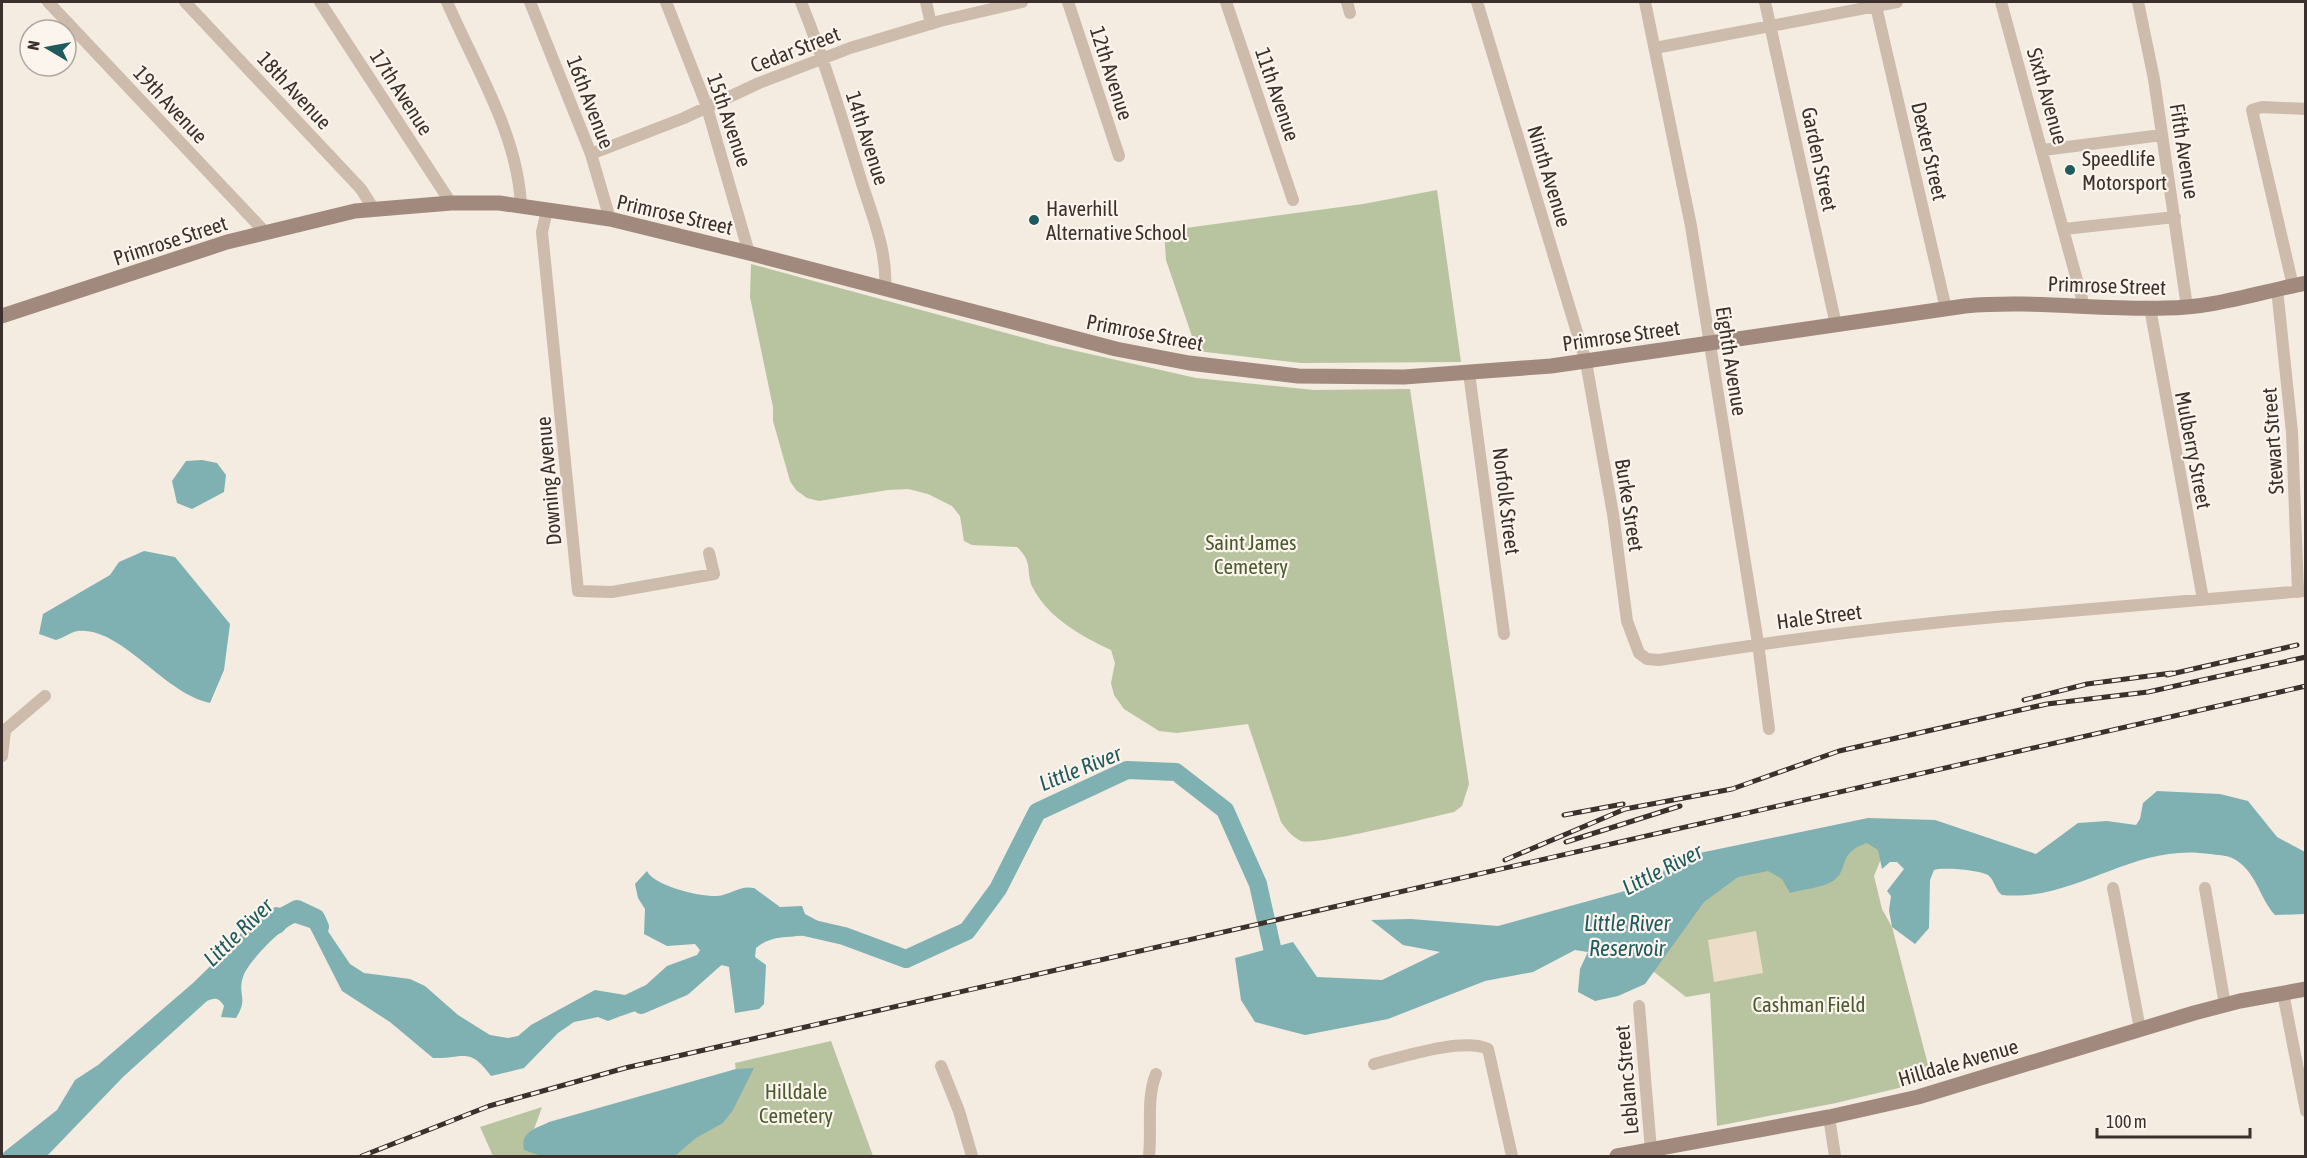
<svg xmlns="http://www.w3.org/2000/svg" width="2307" height="1158" viewBox="0 0 2307 1158" font-family="'Asap Condensed',sans-serif">
  <style>
    .green { fill: #b8c4a0 }
    .plaza { fill: #ecdcc8 }
    .water { fill: #7fb0b2 }
    .lines { fill: none; stroke-linecap: round; stroke-linejoin: round }
    .river { stroke: #7fb0b2; stroke-width: 18 }
    .street { stroke: #cdbbac; stroke-width: 12 }
    .secondary { stroke: #a18a7d; stroke-width: 15 }
    .rail-casing { stroke: #3b302b; stroke-width: 5 }
    .rail { stroke: #fbf5ee; stroke-width: 3; stroke-dasharray: 9; stroke-linecap: butt }
    .poi-dot { fill: #1f5a5e; stroke: #fbf5ee; stroke-width: 2 }
    .labels { text-anchor: middle; dominant-baseline: central; stroke-width: 4.5; stroke-linejoin: round; paint-order: stroke }
    .street-label { font-size: 21px; fill: #3b302b; stroke: #fbf5ee }
    .poi-label { font-size: 21px; fill: #3b302b; stroke: #fbf5ee; text-anchor: start }
    .park-label { font-size: 21px; fill: #4a5a2e; stroke: #fbf5ee }
    .water-label { font-size: 22px; font-style: italic; fill: #1f5a5e; stroke: #fbf5ee }
  </style>
  <rect width="100%" height="100%" fill="#f4ebe1"/>
  <path class="green" d="M1437,190l24,172 -160,1 -104,-12 -31,-91 -2,-29 199,-27z
    M751,264l299,81 146,33 118,12 96,-1 59,395 -7,22 -8,6c-23,5 -138,34 -153,29 -9,-4 -15,-12 -20,-19l-33,-98 -71,9 -18,-2 -35,-22 -10,-14 -3,-12 4,-20 -4,-13c-28,-13 -61,-31 -77,-60 -10,-18 1,-26 -17,-43l-45,-2 -8,-4 -4,-25 -8,-10 -24,-12 -20,-5 -20,1 -69,11 -12,-3 -11,-8 -6,-9 -17,-60v-14l-23,-110z
    M1875,839l10,10 -11,27 8,33 10,18 40,153 -96,23 -119,23 -7,-133 -24,4 -37,-29 17,-33 65,-59 117,-33z
    M831,1041l42,115h-242l106,-76 -2,-17z
    M542,1107l-13,36 52,13h-88l-13,-29z"/>
  <path class="plaza" d="M1756,931l7,42 -49,9 -6,-42z"/>
  <path class="water" d="M202,460l15,3 9,12 -2,17 -32,17 -15,-6 -5,-22 14,-20z
    M144,551l31,6 55,67 -6,46 -14,33c-47,-10 -88,-76 -132,-72 -7,1 -15,7 -22,9l-17,-6 4,-20 67,-39 9,-13z
    M2157,791l63,3 28,7 29,36 28,15v62l-30,1c-16,-17 -19,-46 -43,-57 -6,-3 -16,-3 -22,-4 -77,-12 -134,48 -208,41 -7,-5 -7,-14 -13,-19 -6,-6 -48,-9 -55,-6l-4,10 -1,48 -14,16 -23,-17 -3,-17 2,-14 -4,-5 17,-22 -7,-7h-7l-8,7 -4,-19 -11,-7c-31,10 -17,27 -34,38 -11,7 -30,8 -43,12l-8,-14 -14,-8 -30,6 -34,25 -59,82 -27,12 -23,5 -17,-9 2,-23 8,-17 -13,-2 -42,22 -48,9 -97,38 -83,16 -50,-13 -14,-22 -6,-42 58,-16 24,35 65,3 58,-28 -37,-7 -32,-25 40,-1 87,7 163,-45 5,-21 202,-42 67,2 101,34 42,-31 29,-2 29,4 4,-6 3,-16z
    M647,871c7,15 54,26 70,25 13,-1 23,-11 37,-8l26,19 22,-1 3,8 13,7v10c-21,10 -42,0 -62,17l-1,9 11,8 -2,39 -5,5 -24,4 -6,-46c-24,-10 -57,25 -77,37 -13,7 -30,11 -44,17l-10,-4 -24,5 -16,11 -34,35 -33,8c-22,-30 -27,-17 -58,-18l-43,-36 -48,-31 -32,-63 -15,-5c-14,5 -48,40 -52,54 -6,18 6,21 -7,41l-15,-1 3,-11c-5,-8 -8,-9 -17,-5l-84,76 -76,79h-45l2,-4 53,-42 18,-30 23,-15 95,-82 45,-44 6,-13 9,-10 23,-9 41,8 33,49 14,9 46,6 15,7 33,29 32,20 18,3 10,-2 13,-11 64,-35 30,5 21,-10 21,-19 30,-11 3,-5 -5,-6 -28,2 -23,-12 1,-25 -7,-11 -3,-14z
    M754,1068l-21,42 -10,13 -27,15 -21,18h-134l-17,-6c-4,-18 11,-21 25,-28l187,-53z"/>
  <g class="lines">
    <path class="river" d="M277,925l5,-8 15,-8 19,9 4,9
      M796,925l48,11 62,23 61,-28 31,-42 39,-77 90,-42 49,2 49,38 33,74 19,86
      M641,1005l42,-18 35,-31"/>
    <path class="street" d="M48,2l217,230
      M185,2l176,187 12,19
      M320,2l131,201
      M447,2c28,65 71,132 74,204
      M530,2l61,152 19,65
      M666,2l40,102 43,149
      M801,2c23,57 41,116 59,175 11,36 28,74 25,112
      M926,2l5,22
      M1068,2l51,154
      M1226,2l67,198
      M1347,2l3,11
      M1477,2l109,360 27,152 14,107 12,32 8,6 12,1c115,-19 231,-34 347,-44
      M1645,2l46,224 67,417 11,86
      M1765,2l71,323
      M1875,2l71,307
      M2001,2l83,304
      M2138,2l16,77 33,228
      M1655,48l242,-46
      M2043,150l119,-15
      M591,154l93,-36 75,-35 91,-35 90,-27 82,-19
      M547,210l-5,22 36,359 34,1 102,-18 -5,-21
      M2064,229l111,-12
      M2293,286l-41,-176 10,-3 44,2
      M2277,289l15,143 6,160
      M2150,308l53,291
      M1469,373l35,261
      M2010,616l294,-25
      M2,756l3,-26 40,-34
      M2113,888l27,141
      M2205,888l20,117
      M2283,993l23,118
      M1639,1006l12,144
      M1374,1064c28,-7 89,-27 114,-15l24,107
      M941,1066l18,45 13,45
      M1829,1117l6,39
      M1149,1156c3,-27 -3,-57 7,-82"/>
    <path class="secondary" d="M2,316l225,-74 128,-31 96,-8h48l111,16 139,34 367,96 73,14 109,13 106,1 147,-11 414,-60c67,-6 134,4 201,2 47,0 94,-16 140,-25
      M1617,1156l212,-39 89,-20 276,-84 46,-12 66,-12"/>
    <g class="rail-casing">
      <path id="rail" d="M2167,675l130,-30
        M2024,700l63,-16 85,-11
        M1564,815l59,-11
        M1566,842l114,-36
        M1505,860l120,-51 107,-20 107,-38 208,-47 101,-12 158,-35
        M362,1156l127,-50 136,-38 1681,-382"/>
    </g>
    <use href="#rail" class="rail"/>
  </g>
  <g class="poi-dot">
    <circle cx="2070" cy="170" r="6"/>
    <circle cx="1034" cy="220" r="6"/>
  </g>
  <g class="labels">
    <g class="street-label">
      <text transform="translate(795 49) rotate(-21)">Cedar Street</text>
      <text transform="translate(1112 73) rotate(72)">12th Avenue</text>
      <text transform="translate(295 90) rotate(47)">18th Avenue</text>
      <text transform="translate(402 92) rotate(57)">17th Avenue</text>
      <text transform="translate(1278 94) rotate(71)">11th Avenue</text>
      <text transform="translate(2048 96) rotate(74)">Sixth Avenue</text>
      <text transform="translate(591 102) rotate(69)">16th Avenue</text>
      <text transform="translate(171 104) rotate(47)">19th Avenue</text>
      <text transform="translate(730 120) rotate(71)">15th Avenue</text>
      <text transform="translate(868 138) rotate(72)">14th Avenue</text>
      <text transform="translate(1930 151) rotate(77)">Dexter Street</text>
      <text transform="translate(2185 151) rotate(81)">Fifth Avenue</text>
      <text transform="translate(1820 159) rotate(78)">Garden Street</text>
      <text transform="translate(1550 176) rotate(73)">Ninth Avenue</text>
      <text transform="translate(675 214) rotate(13)">Primrose Street</text>
      <text transform="translate(170 240) rotate(-18)">Primrose Street</text>
      <text transform="translate(2107 285) rotate(2)">Primrose Street</text>
      <text transform="translate(1145 332) rotate(11)">Primrose Street</text>
      <text transform="translate(1621 335) rotate(-8)">Primrose Street</text>
      <text transform="translate(1732 361) rotate(81)">Eighth Avenue</text>
      <text transform="translate(2272 441) rotate(-94)">Stewart Street</text>
      <text transform="translate(2194 450) rotate(79)">Mulberry Street</text>
      <text transform="translate(548 481) rotate(-95)">Downing Avenue</text>
      <text transform="translate(1507 501) rotate(83)">Norfolk Street</text>
      <text transform="translate(1630 505) rotate(81)">Burke Street</text>
      <text transform="translate(1819 616) rotate(-7)">Hale Street</text>
      <text transform="translate(1958 1062) rotate(-16)">Hilldale Avenue</text>
      <text transform="translate(1626 1080) rotate(-95)">Leblanc Street</text>
    </g>
    <g class="poi-label">
      <text x="2082" y="158">Speedlife<tspan x="2082" dy="24">Motorsport</tspan></text>
      <text x="1046" y="208">Haverhill<tspan x="1046" dy="24">Alternative School</tspan></text>
    </g>
    <g class="park-label">
      <text x="1251" y="542">Saint James<tspan x="1251" dy="24">Cemetery</tspan></text>
      <text x="1809" y="1004">Cashman Field</text>
      <text x="796" y="1091">Hilldale<tspan x="796" dy="24">Cemetery</tspan></text>
    </g>
    <g class="water-label">
      <text transform="translate(1080 768) rotate(-22)">Little River</text>
      <text transform="translate(1662 869) rotate(-27)">Little River</text>
      <text x="1627" y="923">Little River<tspan x="1627" dy="25">Reservoir</tspan></text>
      <text transform="translate(238 932) rotate(-44)">Little River</text>
    </g>
  </g>
  <rect width="2307" height="1158" fill="none" stroke="#3b302b" stroke-width="6"/>
  <g transform="translate(48 48) rotate(280)"><circle r="28" fill="#fbf5ee" stroke="#aea6a0" stroke-width="1.5"/>
  <path d="M0-4.5L10 22L0 15L-10 22Z" fill="#1f5a5e"/>
  <text y="-9" font-size="16" font-weight="bold" text-anchor="middle" fill="#3b302b">N</text>
  </g>
  <path d="M2097 1128v9h153v-9" fill="none" stroke="#3b302b" stroke-width="3"/>
  <text x="2106" y="1128" font-size="18" fill="#3b302b" stroke="#fbf5ee" stroke-width="4.5" paint-order="stroke">100 m</text>
</svg>
